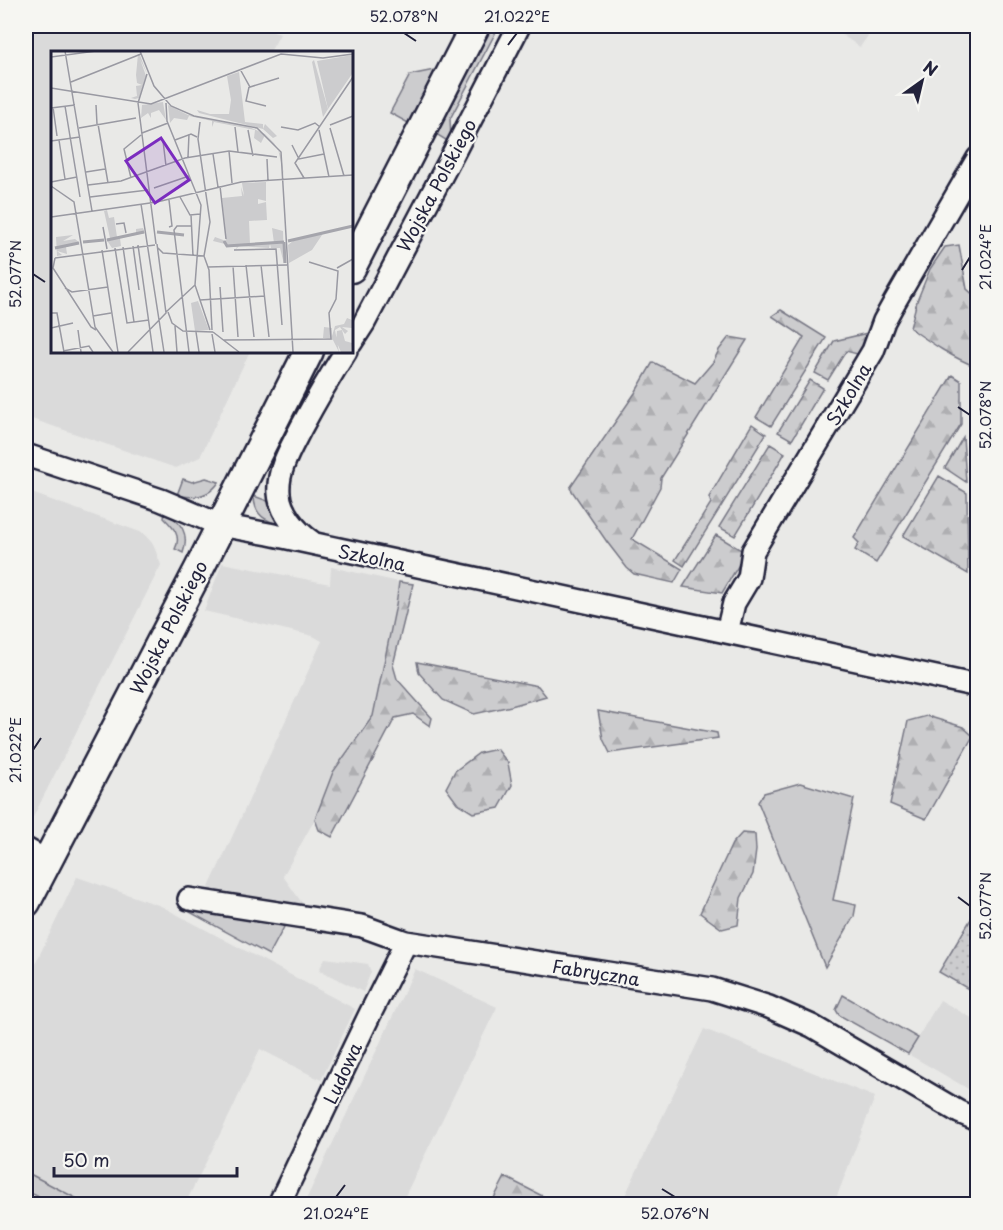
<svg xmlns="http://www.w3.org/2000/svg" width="1003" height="1230" viewBox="0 0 1003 1230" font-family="'Playpen Sans',sans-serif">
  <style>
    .built { fill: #dadada }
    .green { fill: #ccccce; stroke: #777784; stroke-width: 1.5 }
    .forest { fill: url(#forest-firs); stroke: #777784; stroke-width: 1.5 }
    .garden { fill: url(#garden-dots); stroke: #777784; stroke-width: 1.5 }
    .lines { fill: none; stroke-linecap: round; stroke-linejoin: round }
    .street-casing { stroke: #22223b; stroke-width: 26 }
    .secondary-casing { stroke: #22223b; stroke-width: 33 }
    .street { stroke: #f6f6f2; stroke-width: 21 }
    .secondary { stroke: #f6f6f2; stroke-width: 28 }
    .ticks { fill: none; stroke: #22223b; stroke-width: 2 }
    .labels { text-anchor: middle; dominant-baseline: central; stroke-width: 4.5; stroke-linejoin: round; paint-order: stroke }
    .street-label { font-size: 18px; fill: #22223b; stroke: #f6f6f2 }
    .inset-river { fill: none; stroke: #a5a5ac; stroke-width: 3 }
    .inset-road { fill: none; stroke: #9999a2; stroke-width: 1.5 }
    .view { fill: #7b2cbf; fill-opacity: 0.15; stroke: #7b2cbf; stroke-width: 3 }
    .inset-edge { fill: none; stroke: #22223b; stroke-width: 3 }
    .neatline { fill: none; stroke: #22223b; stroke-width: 2 }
    .ticks-label { font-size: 15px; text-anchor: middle; fill: #22223b }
  </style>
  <defs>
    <pattern id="forest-firs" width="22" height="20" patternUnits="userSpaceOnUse" patternTransform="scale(1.5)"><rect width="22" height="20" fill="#ccccce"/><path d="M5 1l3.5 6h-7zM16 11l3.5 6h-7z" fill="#afafb2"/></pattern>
    <pattern id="garden-dots" width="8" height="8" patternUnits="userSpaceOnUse" patternTransform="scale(1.5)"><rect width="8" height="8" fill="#ccccce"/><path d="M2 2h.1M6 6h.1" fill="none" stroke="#afafb2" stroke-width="1.8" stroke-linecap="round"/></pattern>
  </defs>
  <rect width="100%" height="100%" fill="#e9e9e7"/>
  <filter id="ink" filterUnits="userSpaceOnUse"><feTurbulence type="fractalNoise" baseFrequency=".0167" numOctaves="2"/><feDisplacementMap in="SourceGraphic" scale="12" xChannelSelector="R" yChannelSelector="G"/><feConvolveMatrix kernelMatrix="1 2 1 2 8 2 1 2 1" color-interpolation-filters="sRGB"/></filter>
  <g filter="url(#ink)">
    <path class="built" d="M26,26h164l2,1 1,-1h71l16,8 -10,18h-218v299h198l-50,106 -24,11 -150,-51z
      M831,26h44l-15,21 -30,-20z
      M26,491l117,42 10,11 8,21 -133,262 -2,-1z
      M222,563l108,21 1,-17 68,15 -3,23 -23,111 -40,56 -18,47 -32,57 24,34 -102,-14 117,-255 -9,-5 -109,-25z
      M77,877l84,29 194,103 -34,71 -61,-31 -29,63 -46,92h-98l-61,-32v-189z
      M325,958l43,6 3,8 -8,20 -44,-22z
      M415,969l82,38 -94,193 9,4h-108z
      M940,1000l37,21v73l-69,-40z
      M704,1029l171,68 -41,107h-213z"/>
    <path class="green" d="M491,26h8l-49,93 1,20 -2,3 -13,-8z
      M439,69l-29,55 -20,-11 20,-38z
      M206,478l13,4c-10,15 -25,17 -42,13l6,-16 9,3z
      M254,496l19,7 10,23c-17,-5 -29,-10 -29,-30z
      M165,511c16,12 25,22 18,42l-8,-4c7,-13 -2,-22 -11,-31z
      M800,783l54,16 -21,101 23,5 -2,11 -29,51 -67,-165 6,-9z
      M191,906l84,15 9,6 -15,28 -81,-44z
      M843,995l75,43 -10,16 -69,-39 -3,-5z
      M26,1172l61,32h-33l-28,-13z"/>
    <path class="forest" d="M959,245l8,44 10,9v69c-24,-9 -46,-24 -67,-39l7,-27 13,-32 15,-22z
      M781,310l45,28 -55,88 -15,-9 48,-80 -32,-21z
      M876,331l-15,24 -15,-4 -18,29 -13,-7 19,-32z
      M729,337l18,3 -86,138 -1,9 -28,52 50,30 -8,14 -40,-9 -7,-6 -20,-26 -37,-54 65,-95 18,-31 42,21 18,-21 6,-12z
      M952,375l9,6v43l-85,139 -21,-13 4,-7 -5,-5z
      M810,380l13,8 -31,52 -14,-8z
      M977,421v68l-1,-1 -2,-62z
      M752,424l14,10 -82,132 -9,-6 36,-57 -2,-6z
      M963,437l3,45 -21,-14z
      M770,444l15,9 -50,83 -16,-9z
      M939,476l28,17 1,81 -65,-38z
      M716,535l30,18 -24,40 -39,-6z
      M399,582l14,2 -20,81 4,14 35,39 -2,8 -17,-12 -18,4 -63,119 -13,-7 -4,-11 18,-47 40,-56 23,-111z
      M417,662l121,24 8,10 -35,10 -37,8 -31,-14 -24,-27z
      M598,711l119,22 1,5 -108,15 -7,-14z
      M927,716l36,11 10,9 -47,83 -36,-15 18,-83z
      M497,749l11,14 4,22 -13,23 -26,5 -16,-10 -11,-15 9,-17 24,-18z
      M742,833l13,1 1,16 -3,24 -12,24 -3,27 -16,4 -22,-16 32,-69z
      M505,1177l53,27h-67z"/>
    <path class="garden" d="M977,909v85l-38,-22z"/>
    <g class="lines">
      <g class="street-casing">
        <path id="street" d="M351,343l13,-20 89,-169 66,-128
          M26,455l135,45 59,25 49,9 709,152
          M312,542c-15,-10 -32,-30 -33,-49 -2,-23 12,-45 22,-65 14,-26 29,-52 45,-77
          M727,632l7,-29 15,-25 4,-27 120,-200 11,-30 10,-18 84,-145
          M26,849l21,12
          M189,899l173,27 44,16 306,47 57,18 43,19 147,86 19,8
          M279,1204l91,-190 36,-72"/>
      </g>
      <g class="secondary-casing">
        <path id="secondary" d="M351,268l124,-242
          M26,902l173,-333 110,-218"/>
      </g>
      <use href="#street" class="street"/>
      <use href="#secondary" class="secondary"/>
    </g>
  </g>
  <path class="ticks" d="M404,33l12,8M508,45l9,-12M962,270l8,-13M33,274l12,8M958,407l12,8M33,750l8,-12M958,897l12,9M662,1189l13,8M336,1197l9,-12"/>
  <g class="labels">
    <g class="street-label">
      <text transform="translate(436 185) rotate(-62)">Wojska Polskiego</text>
      <text transform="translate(848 394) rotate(-59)">Szkolna</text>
      <text transform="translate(372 557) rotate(12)">Szkolna</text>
      <text transform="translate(168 627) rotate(-63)">Wojska Polskiego</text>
      <text transform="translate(596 972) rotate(9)">Fabryczna</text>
      <text transform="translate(342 1073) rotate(-65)">Ludowa</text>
    </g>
  </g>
  <g transform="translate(51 51)">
    <rect width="302" height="302" fill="#e9e9e7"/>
    <path d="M87,3l2,1 7,19 -7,-15 6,17 -7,22 -4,1 -4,-1 6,-2 -1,-10 6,-1 -5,-2 -1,-8zM188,21l6,50 18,2v5l2,-5 12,12 -4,2 -10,-9 -64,-16 -2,-3 13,4h19l2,-14 -4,-24zM112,51l3,18 -7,-10 -8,3v5l-3,-5 -7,5 1,-13zM117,54l20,10 59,11 18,8 9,9 7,12 3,21 -6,-27 -13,-14 -4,8 -7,-5 1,-8 -41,-8 -2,5v-6l-23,-5 -2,4 -13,-2 -4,5zM215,131v19l-8,-2v5l8,-2 1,18 -18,1 1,23 24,-1 -2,-15 11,3 1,33 -4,-16h-9l-1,-4 -1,4 -30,-2 -4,4 2,-3 -24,-6 2,-4 11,4 -4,-43 20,-2 -1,-9 3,9 -2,-13zM56,159l2,8 5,-1 3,20 19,-4v-4l7,-1 2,5 -25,5 1,8 -9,2 -6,-9 4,-1 -6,-27zM273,181l-12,18 -23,13 -1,-18 5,-4zM22,184l-10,6 12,-2 5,4 -14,4 1,7 -10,-3 5,4 -5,1 -1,-19z" fill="#ccccce"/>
    <path d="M263,9l14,49 -5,8 -11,-55zM296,267l5,2v8l-10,-1 6,4 -3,3 -5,-7 -5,3 4,22 -6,-12 -10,-2 1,-11 8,1v8l3,-10 9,-2zM291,279l3,11 7,2 -1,9h-10l-5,-11 1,-10z" fill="#ccccce"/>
    <path d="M301,4v19l-24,35 -11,-48zM147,250l11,29h-1l-13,1 -4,-28z" fill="#ccccce"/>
    <path class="inset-river" d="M106,181l27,3M56,189l37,-8M173,190l3,5 57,-4M237,190l65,-15M32,191l21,-2M233,191l1,21M4,197l24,-5"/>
    <path class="inset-road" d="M14,0l27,160M89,0l14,35 17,20 23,10 63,12 24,24 12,200M0,6l45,-6M189,18l10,18 29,-9M20,31l70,-28M198,36l-3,14 20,5M0,37l100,16 130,-50 42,4 30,-4M87,52l18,141M87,52l9,-29M115,52l1,18 34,84 -6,80 15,45M45,54l1,19M14,55l15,91M2,56l4,29M0,57l24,-3M149,71l-2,17 12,83 -6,34M47,73l10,59M279,74l23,-9M184,76l3,25M230,76l17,3 17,-7 5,4M28,77l57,-10M279,77l14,48M197,79l5,26M268,79l10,47M91,82l26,-10M8,89l6,39M124,89l16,-6 6,3M0,90l29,-4M112,90l3,25M241,94l7,14 25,-5M178,100l3,32M162,103l5,33M137,106l1,-23M216,108l1,21M35,121l19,-3M80,127l-7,-29 17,-14M253,127l-9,-15 58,-86M0,131l26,-5M37,134l33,-4 64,-23 44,-7 48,6M0,135l23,16 21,125 18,25M169,135l6,53M103,137l35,-12M39,146l58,-7M129,146l10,18 10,-1M118,149l3,26 -3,1M90,153l23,148M140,164l2,41M0,166l106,-15 84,-20 112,-7M65,173l8,-1 2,10M52,176l4,22M87,194l15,107M82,195l6,44M72,196l11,75M64,197l12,75 22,-3M107,197l5,5 41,3M51,199l16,102M183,199l42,-1 6,76M153,205l5,14 3,60M4,207l100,-13M4,207l-2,10 38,59 5,3M195,214l8,72M210,214l8,72M182,215l5,71M157,216l79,-2M286,217l16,-9M169,236l3,45M14,237l7,4 36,-5M149,249l65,-4M115,261l29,-27M117,261l4,11 11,8 30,1M0,262h6l7,39M42,265l18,-3M124,275l2,26M0,277l22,-5M27,279l3,22M145,281l3,20M162,281l26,20M161,283l3,18M172,289l108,-1 -2,-26 7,-14 2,-28 -29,-9M12,300l26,-5 4,6M77,301l38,-39 -9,-69M138,301l-15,-122 3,-4h14"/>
    <path class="view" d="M110,87l28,42 -34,23 -29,-42z"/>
    <rect width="302" height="302" class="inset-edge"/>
  </g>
  <rect width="1003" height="1230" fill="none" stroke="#f6f6f2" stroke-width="66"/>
  <g transform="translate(922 81) rotate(34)" stroke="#f6f6f2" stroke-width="4.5" paint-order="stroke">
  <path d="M0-4.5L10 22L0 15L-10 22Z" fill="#22223b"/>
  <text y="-9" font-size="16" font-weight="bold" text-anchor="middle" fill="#22223b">N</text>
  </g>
  <path d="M54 1167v9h183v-9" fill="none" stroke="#22223b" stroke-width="3"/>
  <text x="63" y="1167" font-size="18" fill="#22223b" stroke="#f6f6f2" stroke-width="4.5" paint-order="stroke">50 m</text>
  <rect x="33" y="33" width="937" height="1164" class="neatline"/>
  <g class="ticks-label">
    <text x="404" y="22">52.078°N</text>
    <text x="517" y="22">21.022°E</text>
    <text transform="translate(986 257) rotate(-90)" y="5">21.024°E</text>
    <text transform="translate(16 274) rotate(-90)" y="5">52.077°N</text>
    <text transform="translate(986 415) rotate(-90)" y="5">52.078°N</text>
    <text transform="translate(16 750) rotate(-90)" y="5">21.022°E</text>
    <text transform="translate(986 906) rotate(-90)" y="5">52.077°N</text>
    <text x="336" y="1219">21.024°E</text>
    <text x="675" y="1219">52.076°N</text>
  </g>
</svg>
